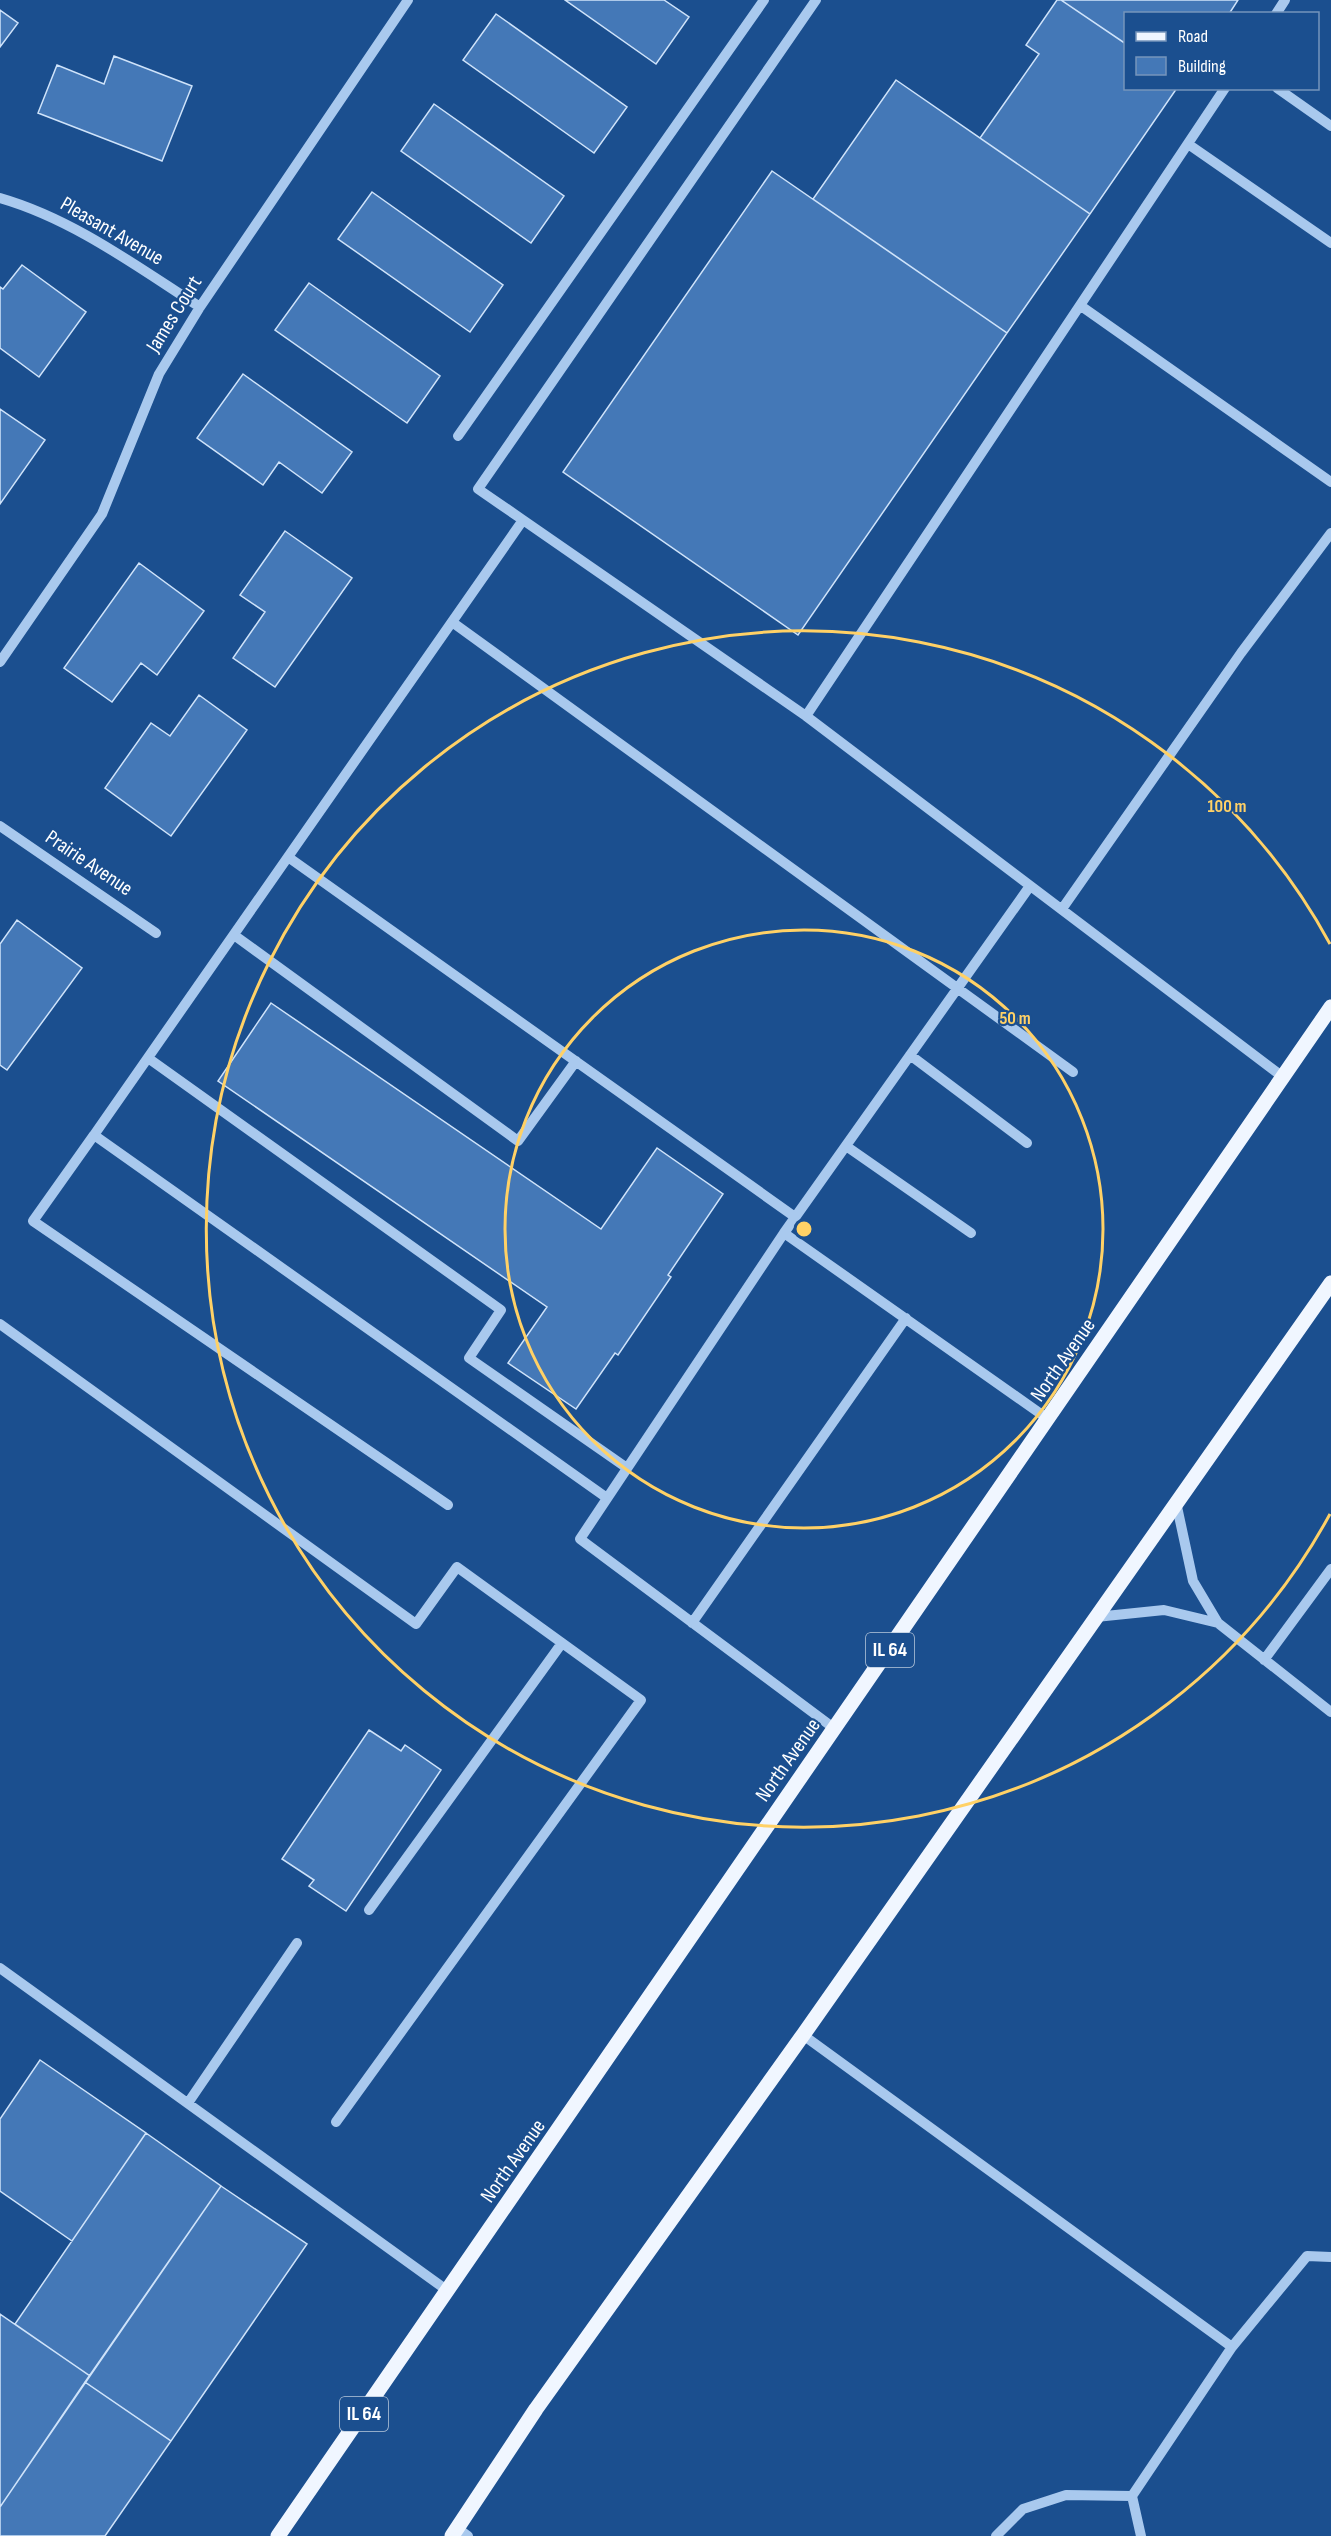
<svg xmlns="http://www.w3.org/2000/svg" width="1331" height="2536" viewBox="0 0 1331 2536" font-family="'Sofia Sans Condensed',sans-serif">
  <style>
    .building { fill: #4478b7; stroke: #cfe3fa; stroke-width: 1.5 }
    .lines { fill: none; stroke-linecap: round; stroke-linejoin: round }
    .minor { stroke: #a9c9ee; stroke-width: 10 }
    .major { stroke: #f0f6ff; stroke-width: 15 }
    .ring { fill: none; stroke: #ffd166; stroke-width: 3 }
    .labels { text-anchor: middle; dominant-baseline: central; stroke-width: 4.5; stroke-linejoin: round; paint-order: stroke }
    .shield { fill: #1b4f8f; stroke: #bbcadd; stroke-width: 1.5 }
    .shield-label { font-size: 20px; font-weight: bold; fill: #fff }
    .street-label { font-size: 21px; fill: #fff; stroke: #1b4f8f }
    .centre { fill: #ffd166; stroke: #1b4f8f; stroke-width: 3 }
    .ring-label { font-size: 18px; text-anchor: middle; font-weight: bold; fill: #ffd166; stroke: #1b4f8f; stroke-width: 4.5; stroke-linejoin: round; paint-order: stroke }
  </style>
  <rect width="100%" height="100%" fill="#1b4f8f"/>
  <path class="building" d="M565,0h99l25,17 -33,47z
    M1057,0h4l65,44v44h51l-87,126 -110,-76 59,-84 -13,-9z
    M1061,0h177l-9,14h-103v30z
    M0,10l18,13 -18,24z
    M496,14l131,93 -33,46 -131,-93z
    M114,56l78,30 -30,75 -124,-48 19,-48 47,19z
    M896,80l194,134 -83,119 -194,-134z
    M434,104l130,92 -33,47 -130,-92z
    M772,171l235,162 -209,302 -235,-163z
    M372,192l131,93 -33,47 -132,-93z
    M22,265l64,47 -47,65 -39,-29v-61l3,2z
    M309,283l131,93 -33,47 -132,-93z
    M243,374l109,78 -30,41 -43,-31 -16,23 -66,-47z
    M0,409l45,31 -45,64z
    M285,531l67,47 -77,109 -42,-29 32,-46 -25,-17z
    M139,563l65,48 -47,64 -16,-12 -29,39 -48,-34z
    M199,695l48,35 -76,106 -66,-48 46,-65 19,13z
    M17,920l65,48 -75,102 -7,-5v-121z
    M271,1003l330,226 56,-81 66,46 -55,81 3,2 -53,78 -3,-2 -39,56 -68,-46 39,-56 -329,-226z
    M369,1730l32,21 4,-6 36,25 -95,141 -37,-25 5,-6 -32,-21z
    M40,2060l106,73 -74,108 -72,-50v-72z
    M146,2133l75,53 -131,190 -75,-52z
    M221,2186l86,58 -136,197 -86,-59z
    M0,2314l90,62 -90,131z
    M85,2382l86,59 -66,95h-105v-29z"/>
  <g class="lines">
    <path class="minor" d="M1276,14l9,-14
      M1225,88l-419,628 477,361
      M1277,88l54,38
      M1188,144l143,99
      M0,198c73,21 136,68 200,109
      M1081,306l250,176
      M458,436l306,-436
      M523,520l-45,-31 338,-489
      M452,622l621,450
      M0,662l102,-148 57,-140 41,-67 208,-307
      M0,826l156,107
      M288,857l507,360
      M1062,909l179,-256 90,-120
      M234,935l284,206 58,-80
      M910,1055l117,88
      M148,1058l353,252 -32,48 158,110
      M94,1135l429,-615 283,196
      M846,1146l125,87
      M784,1233l246,-347
      M0,1324l416,300 41,-57 184,133 -305,422
      M1176,1502l17,79 25,42 113,89
      M448,1505l-415,-284 61,-86 513,363
      M1096,1617l68,-7 54,13
      M692,1623l214,-305
      M1264,1660l67,-91
      M835,1729l-255,-190 204,-306 264,186
      M369,1910l193,-267
      M0,1968l448,323
      M803,2035l429,312
      M188,2103l109,-160
      M457,2528l11,8
      M996,2536l27,-27 43,-14 66,1
      M1141,2536l-9,-40 100,-149 75,-91 24,1"/>
    <path class="major" d="M278,2536l1053,-1529
      M452,2536l84,-127 267,-374 528,-752"/>
  </g>
  <g class="ring">
    <circle cx="804" cy="1229" r="299"/>
    <path d="M1330 1514A598 598 0 1 1 1330 944"/>
  </g>
  <g class="labels">
    <g class="shield">
      <rect x="866" y="1633" width="48" height="34" rx="4.5"/>
      <rect x="340" y="2397" width="48" height="34" rx="4.5"/>
    </g>
    <g class="shield-label">
      <text x="890" y="1650">IL 64</text>
      <text x="364" y="2414">IL 64</text>
    </g>
    <g class="street-label">
      <text transform="translate(112 231) rotate(30)">Pleasant Avenue</text>
      <text transform="translate(174 314) rotate(-58)">James Court</text>
      <text transform="translate(89 863) rotate(34)">Prairie Avenue</text>
      <text transform="translate(1063 1360) rotate(-55)">North Avenue</text>
      <text transform="translate(788 1760) rotate(-55)">North Avenue</text>
      <text transform="translate(513 2161) rotate(-55)">North Avenue</text>
    </g>
  </g>
  <circle cx="804" cy="1229" r="9" class="centre"/>
  <g class="ring-label">
    <text x="1227" y="812">100 m</text>
    <text x="1015" y="1024">50 m</text>
  </g>
  <rect x="1124" y="12" width="195" height="78" fill="#1b4f8f" stroke="#7695bc" stroke-width="1.5"/>
  <rect x="1136" y="32" width="30" height="9" fill="#f0f6ff" stroke="#7695bc" stroke-width="1.5"/>
  <text x="1178" y="42" font-size="18" fill="#ffffff">Road</text>
  <rect x="1136" y="57" width="30" height="18" fill="#4478b7" stroke="#7695bc" stroke-width="1.5"/>
  <text x="1178" y="72" font-size="18" fill="#ffffff">Building</text>
</svg>
